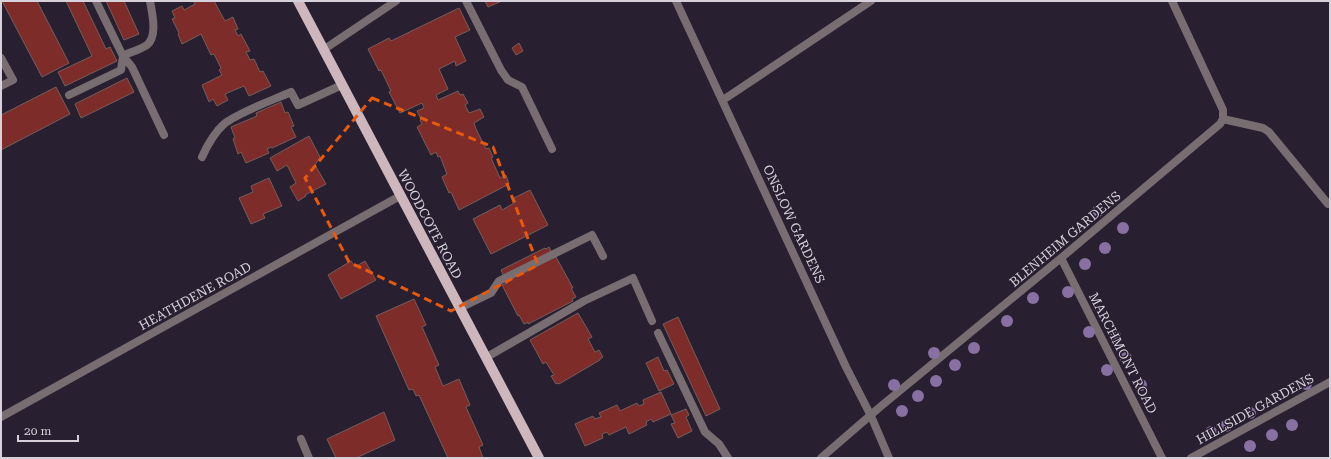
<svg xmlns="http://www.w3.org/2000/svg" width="1331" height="459" viewBox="0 0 1331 459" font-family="'Roboto Serif',serif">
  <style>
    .building { fill: #7d2c2a; stroke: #755d5a }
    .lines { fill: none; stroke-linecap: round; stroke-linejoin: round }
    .service { stroke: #786d70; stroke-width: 8 }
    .minor { stroke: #786d70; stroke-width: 8 }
    .primary { stroke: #ceb7bc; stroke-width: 10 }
    .tree { fill: #8970a2 }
    .marked { fill: none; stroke: #e8590c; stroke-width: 3; stroke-dasharray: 8 5; stroke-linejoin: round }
    .labels { text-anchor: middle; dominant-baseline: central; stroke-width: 3; stroke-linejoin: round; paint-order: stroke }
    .street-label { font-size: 13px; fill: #d6d1db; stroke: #282030 }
  </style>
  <rect width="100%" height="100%" fill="#282030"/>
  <path class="building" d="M2,1h35l32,62 -27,14z
    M66,1h17l23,48 4,-2 7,14 -52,25 -7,-14 34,-16z
    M106,1h18l15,33 -15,6z
    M193,1h21l11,20 8,-4 5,12 -3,1 3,6 3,-2 9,17 -4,1 4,8 4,-1 6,13 3,-1 8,15 -22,10 -5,-10 -19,8 3,6 -11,6 -4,-7 -4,3 -7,-17 20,-10 -3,-5 2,-2 -7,-14 -3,1 -10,-21 -19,10 -4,-10 1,-1 -7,-14 3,-1 -3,-7 10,-5 2,4 11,-6z
    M485,1h17l-14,6z
    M459,8l11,22 -15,7 11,24 -10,5 -1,-5 -16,8 9,20 -12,6 2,5 20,-9 2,4 3,-1 5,9 -3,2 4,8 11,-4 4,8 -10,6 2,6 10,20 3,-1 4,9 -2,1 9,20 6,-3 3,9 -50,26 -8,-18 -2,1 -7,-16 5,-3 -7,-18 -2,1 -2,-5 -5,3 -14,-28 5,-3 -2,-4 1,-1 -4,-8 7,-3 -2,-5 -22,10 -11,-21 2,-1 -10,-21 -2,1 -11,-22 21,-11 2,3z
    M519,43l4,8 -7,4 -4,-7z
    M127,78l7,14 -53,26 -6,-14z
    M56,87l14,27 -69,36v-35z
    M281,102l4,11 3,-1 6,14 -3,1 5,10 -24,11 -1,-1 -4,2 2,4 -23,10 -5,-11 -3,2 -5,-15 2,-1 -4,-11 26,-11 -1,-3z
    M309,136l11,21 -5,8 11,19 -21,11 1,1 -8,5 -8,-14 6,-4 -9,-18 -10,6 -7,-13z
    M269,178l13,28 -19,8 2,4 -14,6 -12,-26 14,-6 -2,-6z
    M530,190l18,35 -57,29 -18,-35 27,-14 2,5 14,-8 -2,-4z
    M549,247l6,11 1,-1 17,31h-2l5,9 -4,2 1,2 -45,23v-2l-4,2 -5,-9 -1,1 -16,-31 5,-2 -6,-13 44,-22 1,1z
    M351,261l4,6 10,-6 11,19 -35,19 -13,-24z
    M414,299l12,26 -4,2 17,38 -4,2 8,19 16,-7 11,26 -4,2 17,38 -4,2 4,11h-35l-29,-63 -3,1 -3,-7 -4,1 -33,-74z
    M578,313l14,24 -4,2 7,13 4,-2 4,7 -3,2v1l-41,24 -1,-1 -2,1 -5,-8 3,-1 -8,-13 -3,2 -13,-24z
    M678,317l42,92 -14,7 -43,-92z
    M658,357l6,14 3,-1 7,14 -15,7 -13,-28z
    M661,392l10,22 -18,8 -2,-3 -5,3 1,3 -18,9 -3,-7 -17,8 -2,-3 -5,2 1,4 -18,8 -10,-22 18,-8 2,3 6,-2 -2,-4 18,-8 3,6 17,-8 2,3 5,-2 -1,-4z
    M686,409l3,6 -3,2 6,14 -14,7 -7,-14 4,-1 -4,-8z
    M384,412l11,28 -39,18h-20l-9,-19z"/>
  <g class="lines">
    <path class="service" d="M96,1l20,41 7,14 9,11 32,68
      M466,1l35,69 7,10 14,7 30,62
      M69,95l52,-25 2,-14
      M202,157c5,-11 12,-24 22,-33 15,-12 49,-24 67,-32l7,13 44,-20
      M460,308l31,-15 8,-12 93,-46 11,21
      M658,333l47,99 14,12 9,14
      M487,357l97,-56 49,-23 19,43
      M301,439l8,19"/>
    <path class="minor" d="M676,1l170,366 25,49 18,42
      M323,50l73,-49
      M123,56c7,-4 17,-6 24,-11 11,-9 5,-32 3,-44
      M1,58l12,22 -12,6
      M723,100l148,-99
      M1223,119l40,9 6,4 59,72
      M1061,258l101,200
      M1,417l399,-221
      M821,458l59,-51 181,-149 159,-134 3,-5v-9l-51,-109
      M1191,458l139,-76"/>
    <path class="primary" d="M298,1l241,457"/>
  </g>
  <g class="tree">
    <circle cx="1098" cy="211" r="6"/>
    <circle cx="1123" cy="228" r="6"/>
    <circle cx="1105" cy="248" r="6"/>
    <circle cx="1085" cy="264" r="6"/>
    <circle cx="1068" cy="292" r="6"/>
    <circle cx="1033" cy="298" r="6"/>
    <circle cx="1007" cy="321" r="6"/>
    <circle cx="1089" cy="332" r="6"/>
    <circle cx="1115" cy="336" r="6"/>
    <circle cx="974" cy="348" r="6"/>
    <circle cx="934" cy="353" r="6"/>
    <circle cx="1126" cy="358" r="6"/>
    <circle cx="955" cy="365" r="6"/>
    <circle cx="1107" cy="370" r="6"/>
    <circle cx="936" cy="381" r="6"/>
    <circle cx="1306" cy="384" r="6"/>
    <circle cx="894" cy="385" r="6"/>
    <circle cx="1141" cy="385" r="6"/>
    <circle cx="918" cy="396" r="6"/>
    <circle cx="902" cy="411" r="6"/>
    <circle cx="1250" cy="413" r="6"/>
    <circle cx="1292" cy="425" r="6"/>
    <circle cx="1226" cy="426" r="6"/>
    <circle cx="1211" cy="432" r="6"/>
    <circle cx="1272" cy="435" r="6"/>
    <circle cx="1250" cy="446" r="6"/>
  </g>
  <path class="marked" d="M372,98l121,49 45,118 -87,46 -102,-49 -44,-84z"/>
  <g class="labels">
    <g class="street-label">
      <text transform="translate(430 224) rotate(62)">WOODCOTE ROAD</text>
      <text transform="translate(794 224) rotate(65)">ONSLOW GARDENS</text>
      <text transform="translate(1065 239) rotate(-40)">BLENHEIM GARDENS</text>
      <text transform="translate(195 296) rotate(-29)">HEATHDENE ROAD</text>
      <text transform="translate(1123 353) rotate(63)">MARCHMONT ROAD</text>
      <text transform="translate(1255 409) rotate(-29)">HILLSIDE GARDENS</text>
    </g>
  </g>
  <rect width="1331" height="459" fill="none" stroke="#d6d1db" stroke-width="4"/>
  <path d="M18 435v6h60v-6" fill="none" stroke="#d6d1db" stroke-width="2"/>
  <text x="24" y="435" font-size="12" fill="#d6d1db" stroke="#282030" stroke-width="3" paint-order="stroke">20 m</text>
</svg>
